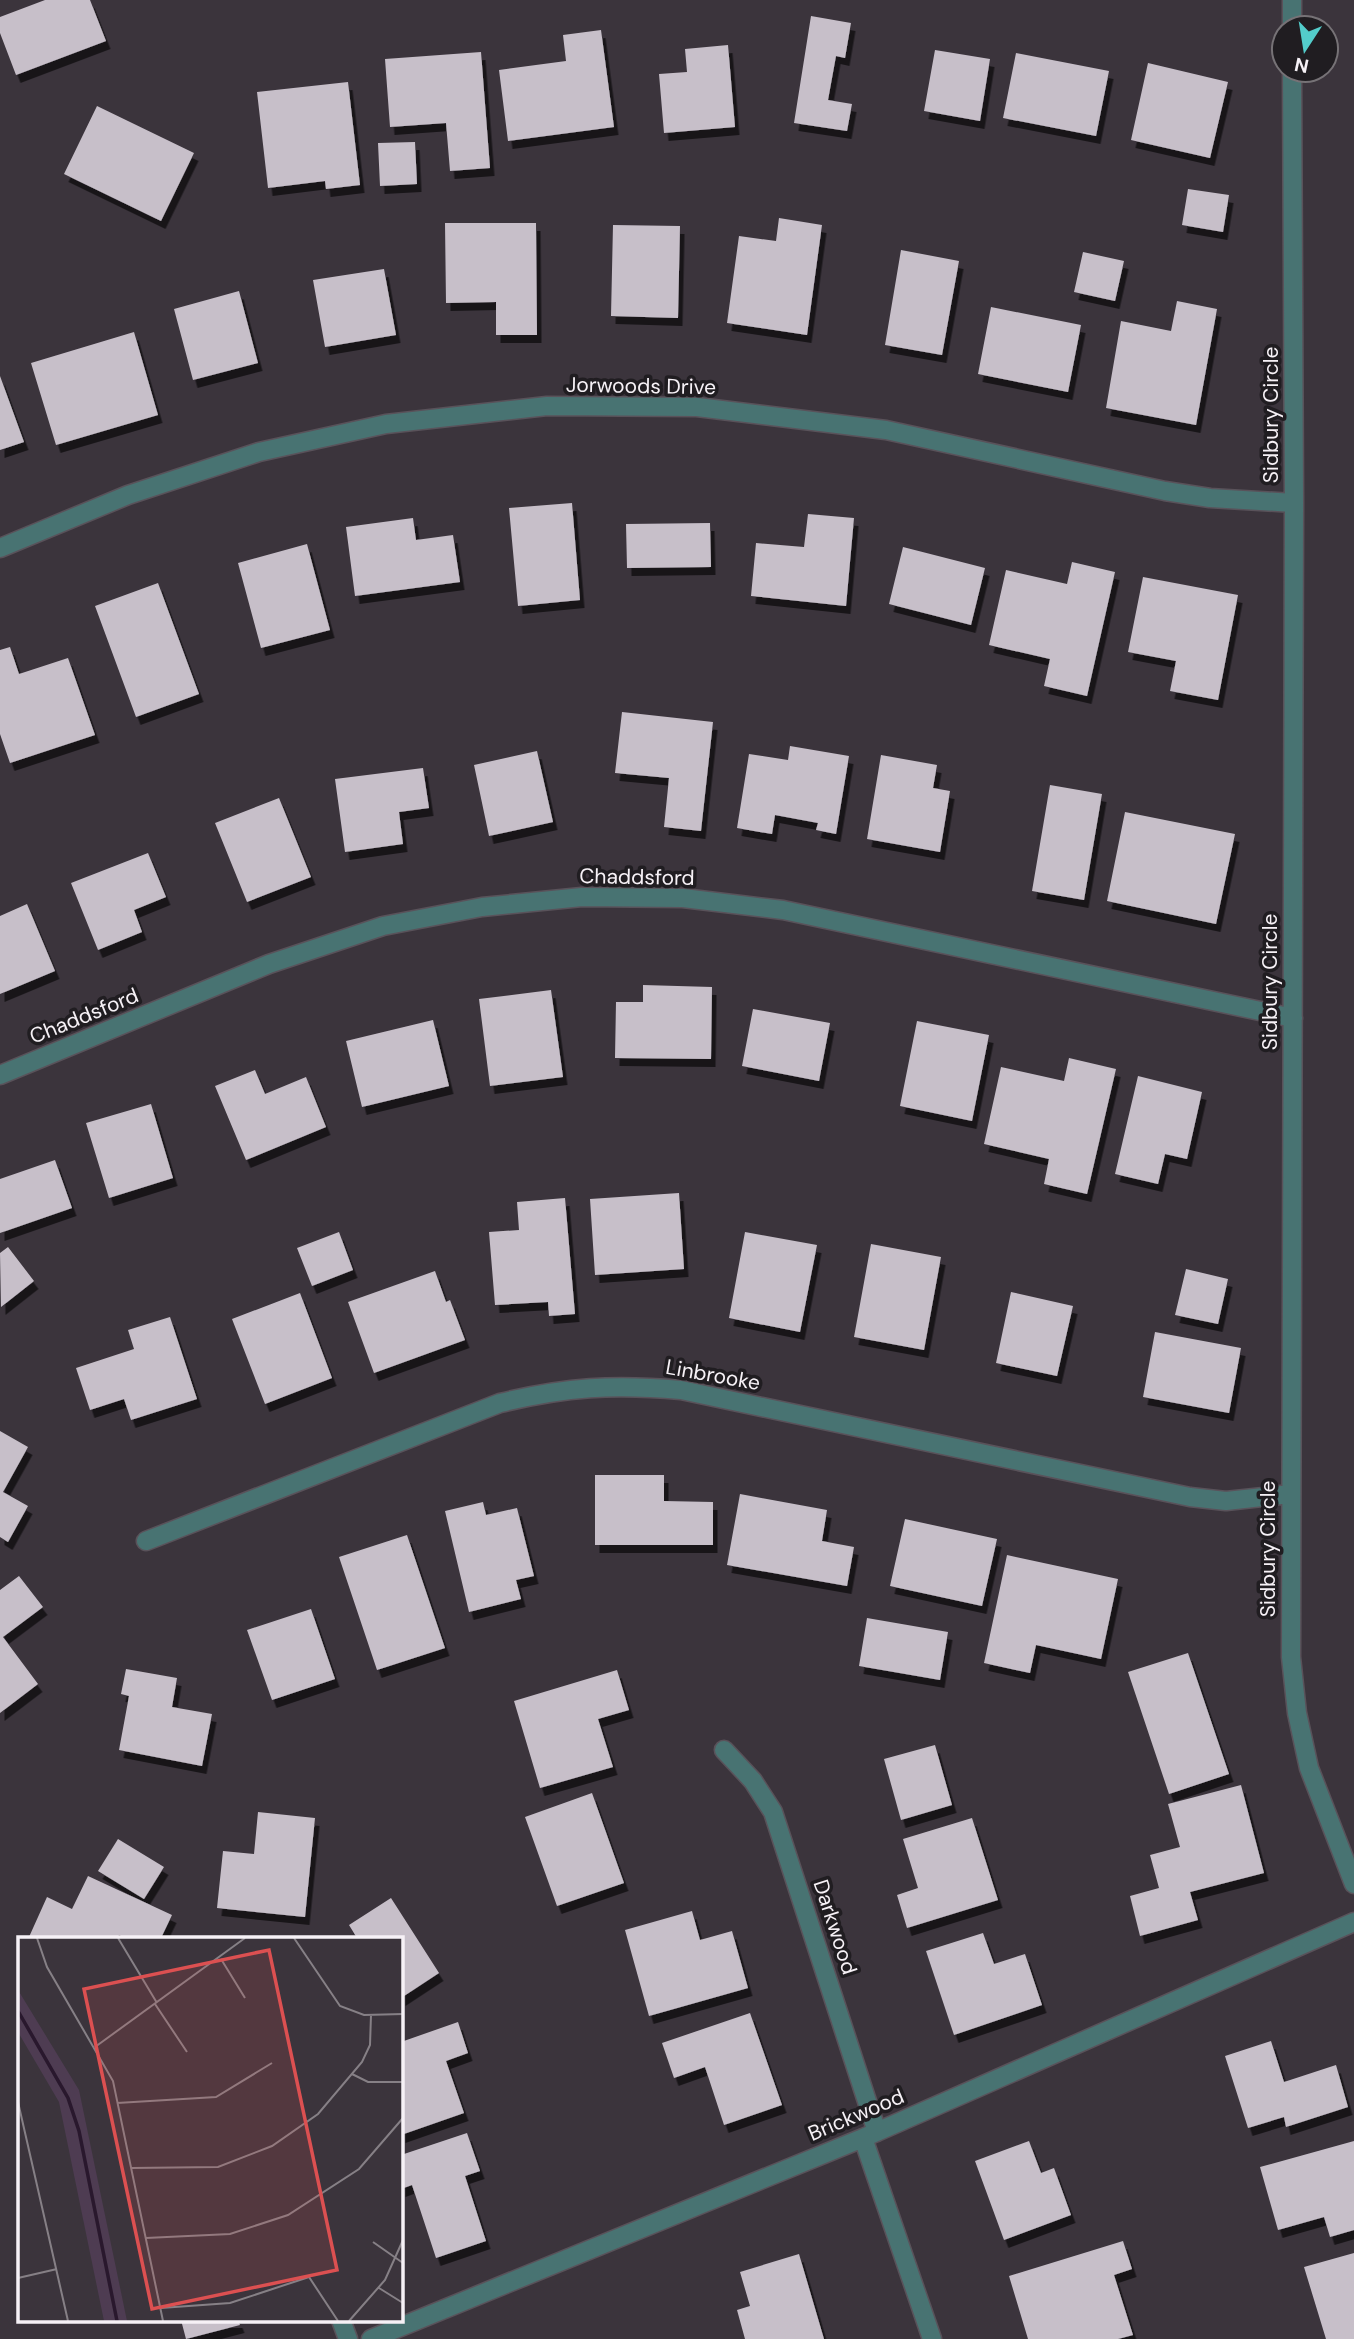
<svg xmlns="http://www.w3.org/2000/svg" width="1354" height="2339" viewBox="0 0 1354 2339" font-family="'DM Sans',sans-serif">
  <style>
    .building { fill: #c7bfc9; filter: url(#shadow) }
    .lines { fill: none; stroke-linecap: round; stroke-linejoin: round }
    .minor-casing { stroke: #59525a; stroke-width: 21 }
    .minor { stroke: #487372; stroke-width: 18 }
    .labels { text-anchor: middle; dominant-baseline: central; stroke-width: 7; stroke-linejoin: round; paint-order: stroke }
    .street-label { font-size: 21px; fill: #f6f1f6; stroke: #201d21 }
    .inset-river { fill: none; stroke: #29182d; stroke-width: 3.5 }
    .inset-road { fill: none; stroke: #868086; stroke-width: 2 }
    .view { fill: #dc5051; fill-opacity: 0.15; stroke: #dc5051; stroke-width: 3.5 }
    .inset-edge { fill: none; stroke: #f6f1f6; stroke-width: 3.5 }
  </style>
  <defs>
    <filter id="shadow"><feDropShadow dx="4.5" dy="8" stdDeviation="0" flood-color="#0009"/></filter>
  </defs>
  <rect width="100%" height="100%" fill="#3b343c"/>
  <path class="building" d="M45,0h45l16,41 -90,34 -16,-42v-16z
    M811,16l40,7 -6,35 -9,-2 -8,44 24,4 -5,27 -53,-8z
    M601,30l13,97 -106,14 -9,-71 67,-9 -3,-26z
    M728,45l7,82 -71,6 -5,-59 28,-2 -2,-23z
    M935,50l55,9 -10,62 -56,-10z
    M481,52l9,116 -40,3 -4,-48 -56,4 -5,-68z
    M1016,53l93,18 -13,65 -93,-18z
    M1148,63l80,19 -18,76 -79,-18z
    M348,82l12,103 -34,4 -1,-8 -57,7 -11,-96z
    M97,106l97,47 -33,68 -97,-47z
    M415,142l2,42 -37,2 -2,-43z
    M1188,189l41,6 -6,37 -41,-7z
    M779,218l43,7 -15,110 -80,-12 12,-87 37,5z
    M445,223h91l1,112h-41v-33l-50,1z
    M613,225l67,1 -2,92 -67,-2z
    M901,250l58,11 -17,94 -57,-10z
    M1083,252l41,9 -9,40 -41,-9z
    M384,269l12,66 -71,12 -12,-67z
    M239,291l19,72 -65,17 -19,-71z
    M1177,301l40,8 -21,116 -90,-17 15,-87 50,10z
    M991,307l90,18 -13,67 -90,-18z
    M134,332l24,83 -102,30 -25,-82z
    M0,376l24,66 -24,8z
    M572,503l8,97 -62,6 -9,-98z
    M808,514l46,4 -8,88 -95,-10 5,-53 48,4z
    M413,518l3,22 37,-5 7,47 -105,14 -9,-69z
    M710,523l1,44 -84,1 -1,-44z
    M307,544l23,86 -69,18 -23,-85z
    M903,547l82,21 -14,57 -82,-21z
    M1072,562l43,10 -28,124 -43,-10 6,-27 -61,-14 17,-75 61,14z
    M1143,577l95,18 -20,105 -48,-9 6,-30 -48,-9z
    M158,583l41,111 -63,23 -41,-111z
    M10,647l9,27 49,-16 27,77 -85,28 -10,-29v-84z
    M622,712l91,10 -12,109 -37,-4 5,-49 -54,-5z
    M790,746l59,10 -13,78 -20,-4 2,-7 -43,-8 -3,19 -35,-6 12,-74 39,6z
    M537,751l16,71 -64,14 -15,-71z
    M881,755l56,10 -4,23 17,3 -10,61 -73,-13z
    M423,768l6,40 -30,4 4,32 -58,8 -10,-73z
    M1050,785l52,9 -18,106 -52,-9z
    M279,798l32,79 -64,25 -32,-79z
    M1125,812l110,22 -19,90 -109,-23z
    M148,853l18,44 -32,13 8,22 -44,18 -27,-67z
    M27,904l28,67 -55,23v-78z
    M643,985l69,2 -1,72 -96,-1 1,-56h27z
    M551,990l12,87 -73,9 -11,-87z
    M753,1009l77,14 -11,58 -77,-15z
    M433,1020l16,66 -87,21 -16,-66z
    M917,1021l72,14 -17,86 -72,-15z
    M1069,1058l47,11 -29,125 -43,-10 5,-25 -65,-15 17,-77 63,14z
    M255,1070l10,24 41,-17 20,50 -80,33 -31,-74z
    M1138,1076l64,16 -15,67 -22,-5 -7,30 -43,-10z
    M151,1104l22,74 -64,20 -23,-75z
    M55,1160l17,48 -72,25v-54z
    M679,1193l5,76 -89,6 -5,-76z
    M565,1198l10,116 -26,2 -1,-14 -53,3 -6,-73 30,-2 -2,-28z
    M339,1232l14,38 -41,16 -15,-38z
    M745,1232l72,13 -17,87 -71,-14z
    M871,1244l70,13 -17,93 -70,-13z
    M8,1247l26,34 -33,26 -1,-54z
    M1186,1269l42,10 -10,45 -43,-9z
    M435,1271l11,31 4,-2 15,40 -91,33 -26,-71z
    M1011,1292l62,14 -16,70 -61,-13z
    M300,1293l32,85 -67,26 -33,-85z
    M170,1317l27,82 -66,21 -7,-21 -34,11 -14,-42 58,-19 -6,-19z
    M1155,1332l86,16 -12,65 -86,-16z
    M0,1431l28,16 -25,45 25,14 -20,36 -8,-5z
    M595,1475h69v26l49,1v43h-118z
    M740,1494l87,16 -5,31 32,6 -7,39 -120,-21z
    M483,1502l3,13 31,-7 17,68 -18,4 5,19 -52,13 -24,-101z
    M905,1519l92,20 -15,67 -92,-20z
    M407,1535l38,113 -68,22 -38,-113z
    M1007,1555l111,24 -17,80 -65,-14 -6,28 -46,-10z
    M19,1576l24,31 -40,30 35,47 -38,29v-123z
    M311,1609l24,70 -63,21 -25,-70z
    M867,1618l81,14 -8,48 -81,-14z
    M1188,1653l41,121 -60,20 -41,-122z
    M126,1669l51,9 -5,29 40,7 -10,52 -83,-16 10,-54 -8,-2z
    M617,1670l12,40 -31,9 15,48 -73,21 -26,-87z
    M935,1745l17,60 -51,15 -17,-61z
    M1241,1785l23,88 -74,19 8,28 -58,16 -10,-40 29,-8 -9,-33 30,-8 -12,-43z
    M592,1793l32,90 -67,23 -32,-89z
    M258,1812l57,6 -10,99 -88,-9 6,-57 31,3z
    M972,1818l26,82 -91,28 -10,-33 21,-7 -15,-49z
    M118,1839l46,28 -20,32 -46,-28z
    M88,1876l84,39 -11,23h-35l-7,-3 -2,3 -88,-1 18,-40 25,12z
    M391,1898l48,75 -38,25v-60h-44l-8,-13z
    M692,1911l8,29 32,-9 16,57 -99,28 -24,-86z
    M983,1933l11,31 31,-10 17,51 -88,30 -28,-84z
    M750,2013l32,92 -58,20 -19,-58 -31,11 -12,-35z
    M458,2022l10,31 -22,8 18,52 -63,22v-93z
    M1271,2041l13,41 52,-17 12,42 -62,20 -2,-10 -36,11 -23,-72z
    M467,2133l13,38 -15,5 21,65 -50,17 -24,-73 -11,4v-34z
    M1029,2141l12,32 13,-5 17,47 -67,25 -29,-79z
    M1354,2141v89l-24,7 -6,-20 -46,13 -18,-63z
    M1123,2241l9,28 -18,6 19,60 -15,4h-90l-19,-63z
    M1354,2253v86h-28l-22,-72z
    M799,2254l25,85h-79l-8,-29 13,-4 -10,-34z
    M181,2320h57l2,5 -54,14z"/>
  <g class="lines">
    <g class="minor-casing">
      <path id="minor" d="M1292,0v28
        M1292,70l2,433 -3,1154 6,56 12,55 45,116
        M0,548l128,-53 131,-43 127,-28 161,-18 150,1 189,23 279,61 45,7 84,5
        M0,1075l269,-111 114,-38 99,-19 100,-10 101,1 100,12 510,108
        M146,1541l354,-138c66,-16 113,-19 181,-13l509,107 36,4 64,-7
        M724,1750l29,31 20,31 104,320
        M863,2138l69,201
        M341,2320l7,19
        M371,2339l492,-201 491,-216"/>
    </g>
    <use href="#minor" class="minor"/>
  </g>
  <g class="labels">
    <g class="street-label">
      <text transform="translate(641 386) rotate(1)">Jorwoods Drive</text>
      <text transform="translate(1271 415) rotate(-90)">Sidbury Circle</text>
      <text transform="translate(637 877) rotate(1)">Chaddsford</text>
      <text transform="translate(1270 982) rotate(-90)">Sidbury Circle</text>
      <text transform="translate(84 1016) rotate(-22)">Chaddsford</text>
      <text transform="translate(713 1375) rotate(10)">Linbrooke</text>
      <text transform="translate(1268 1549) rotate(-90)">Sidbury Circle</text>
      <text transform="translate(835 1927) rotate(72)">Darkwood</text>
      <text transform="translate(856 2115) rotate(-23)">Brickwood</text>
    </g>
  </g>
  <g transform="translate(18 1937)">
    <rect width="385" height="385" fill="#3b343c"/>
    <path d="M0,53l61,100 48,231h-23l-45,-219 -41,-70z" fill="#4e3c52"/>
    <path class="inset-river" d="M0,74l50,87 11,33 38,190"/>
    <path class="inset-road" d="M19,1l10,29 66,114 50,240M100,1l39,65M276,1l46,68 24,9 39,-1M203,22l24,39M137,67l32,48M77,110l150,-109M334,137l16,8h35M0,165l50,219M99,166l99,-6 56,-34M113,231l87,-1 54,-21 46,-32 44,-52 8,-17 1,-30M128,301l84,-4 58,-19 71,-46 44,-51M355,305l30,21M0,341l39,-9M361,351l24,15M143,371l69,-5 79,-26 29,44M331,384l36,-41 18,-40"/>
    <path class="view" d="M251,13l68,320 -185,39 -68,-320z"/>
    <rect width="385" height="385" class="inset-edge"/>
  </g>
  <g transform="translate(1305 49) rotate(192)"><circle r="33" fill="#201d21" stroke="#767276" stroke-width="2"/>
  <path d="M0-5L12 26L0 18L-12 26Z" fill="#53cdcb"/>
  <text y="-10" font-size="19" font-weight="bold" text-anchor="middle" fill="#f6f1f6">N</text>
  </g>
</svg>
